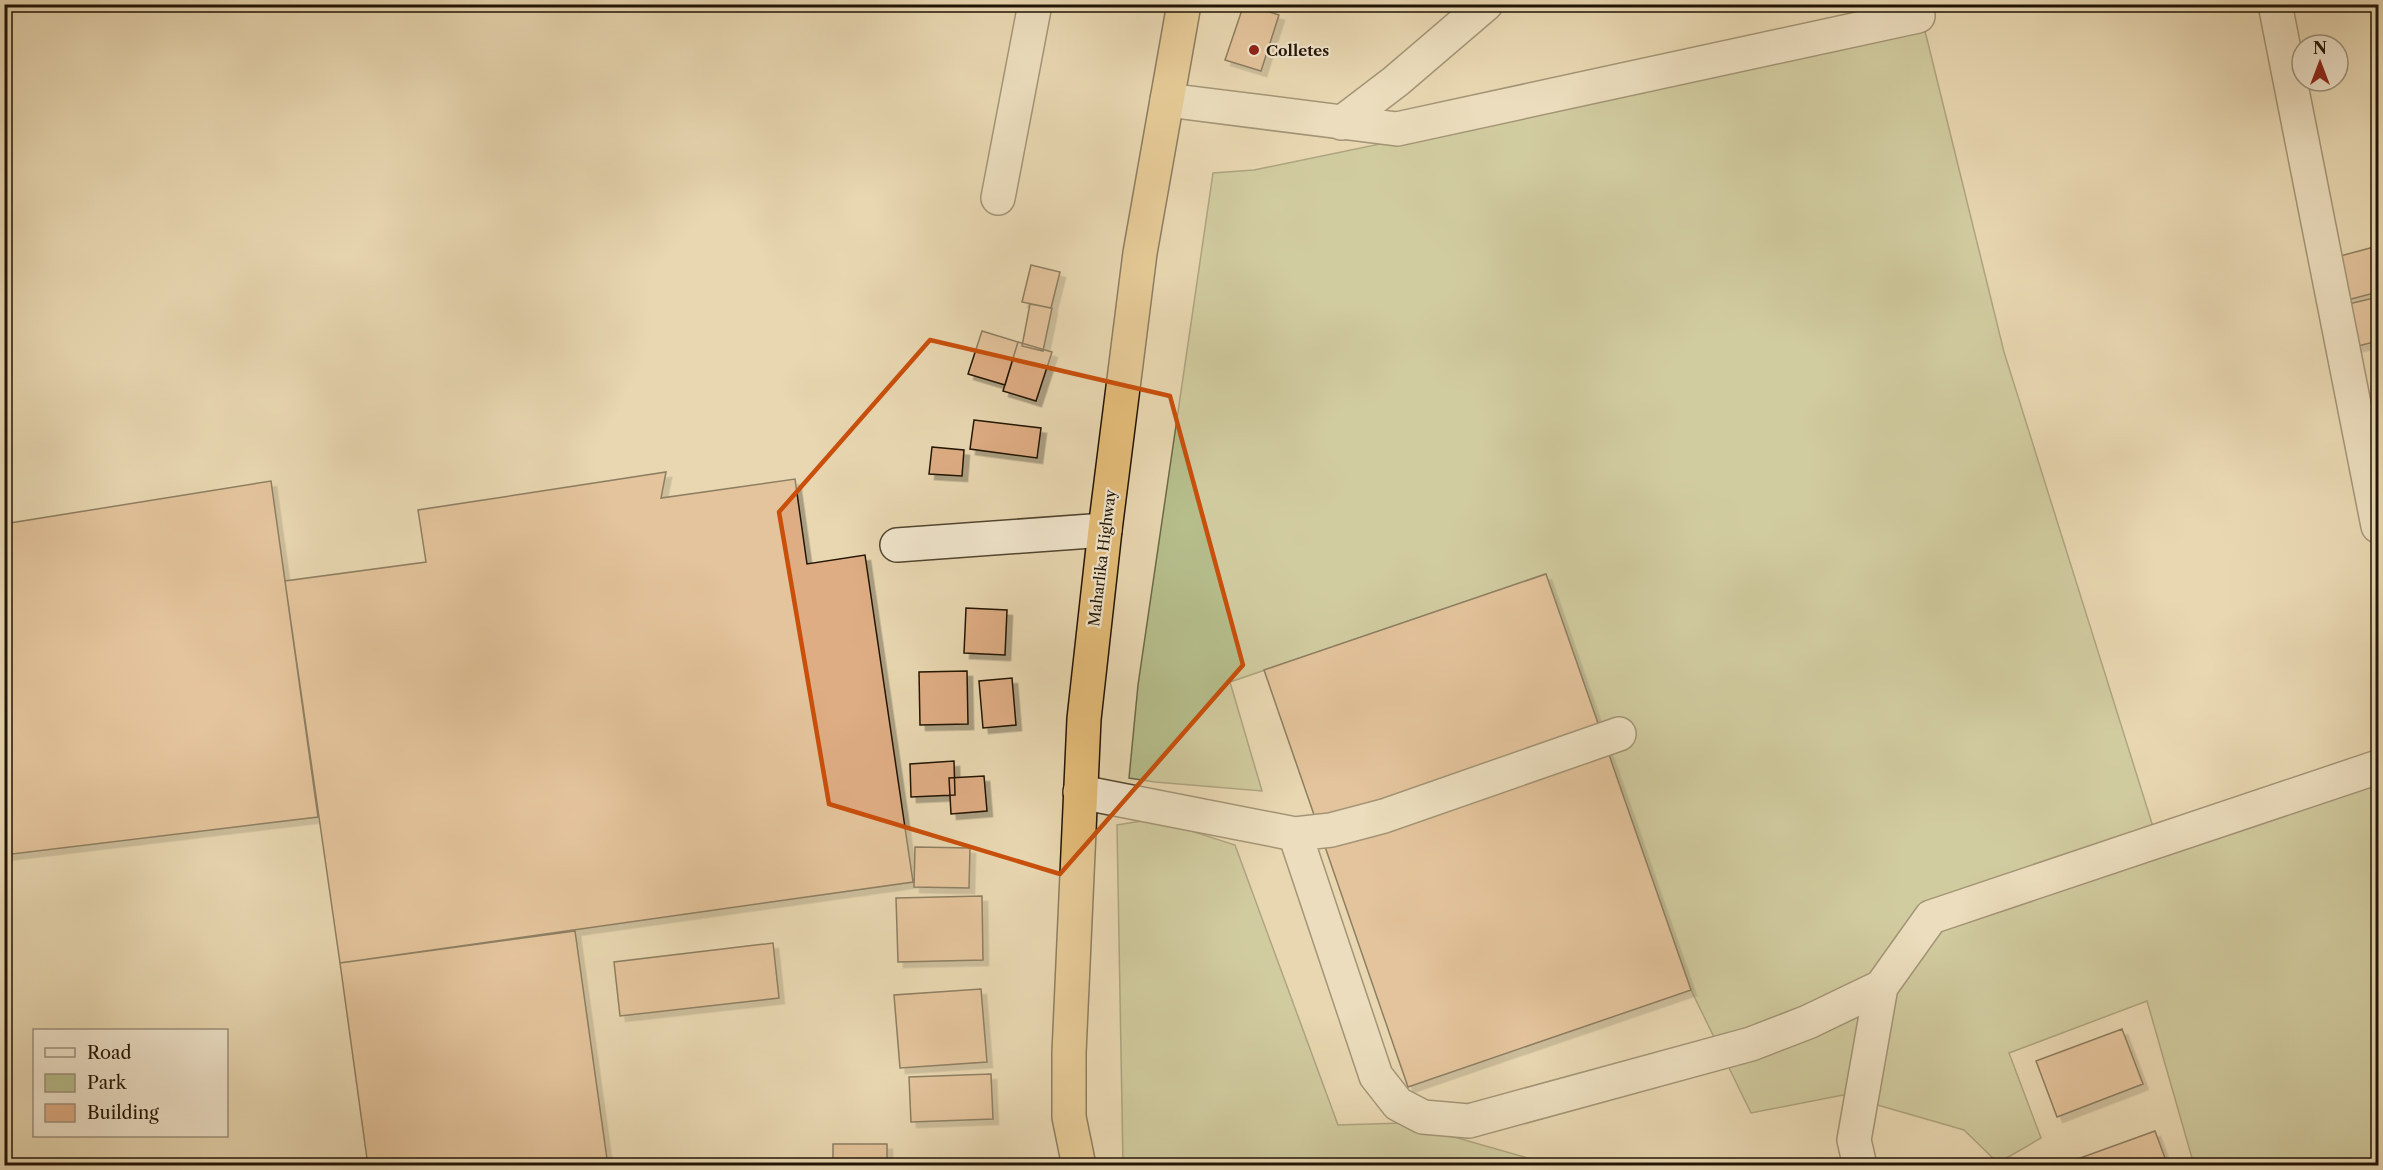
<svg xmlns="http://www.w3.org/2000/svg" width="2383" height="1170" viewBox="0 0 2383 1170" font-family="'Libre Caslon Text',serif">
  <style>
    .green { fill: #b6be8c; stroke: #6b6948; stroke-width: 1.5 }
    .building { fill: #dfad84; stroke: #201405; stroke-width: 1.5; filter: url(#shadow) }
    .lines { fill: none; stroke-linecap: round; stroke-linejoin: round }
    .minor-casing { stroke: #524530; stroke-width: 36 }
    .highway-casing { stroke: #201405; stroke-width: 36 }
    .minor { stroke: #f0e5cc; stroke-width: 33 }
    .highway { stroke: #e4bc78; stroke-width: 33 }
    .marked { fill: none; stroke: #ca4f0b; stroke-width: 4.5; stroke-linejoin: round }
    .poi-dot { fill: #8f2418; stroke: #f0e5cc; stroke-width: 2 }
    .labels { text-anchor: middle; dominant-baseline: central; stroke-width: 4.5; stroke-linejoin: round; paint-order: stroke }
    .poi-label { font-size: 15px; font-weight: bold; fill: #201405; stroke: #f0e5cc; text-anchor: start }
    .street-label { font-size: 15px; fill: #201405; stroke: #f0e5cc }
  </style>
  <defs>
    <filter id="shadow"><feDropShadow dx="5.5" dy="5.5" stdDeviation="0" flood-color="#0004"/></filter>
  </defs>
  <rect width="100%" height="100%" fill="#e8d7b1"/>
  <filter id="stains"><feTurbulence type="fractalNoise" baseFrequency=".00333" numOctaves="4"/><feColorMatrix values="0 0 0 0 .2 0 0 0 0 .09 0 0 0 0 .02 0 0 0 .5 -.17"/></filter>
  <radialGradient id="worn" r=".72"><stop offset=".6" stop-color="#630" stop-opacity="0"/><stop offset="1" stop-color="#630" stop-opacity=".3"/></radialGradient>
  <path class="green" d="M1925,31l79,321 156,497 218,-71v387h-184l-47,-164 -138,52 32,85 -43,25 -34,-33 -121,-35 -92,18 -60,-123 -146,-416 -315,108 32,109 -107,-9 -26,-4 9,-93 75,-512 41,-3z
    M1154,819l81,26 103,280 67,-2 147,42h-429l-6,-340z"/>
  <path class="building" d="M1244,4l35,11 -18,56 -36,-11z
    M2374,247l4,17v28l-38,10 -11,-43z
    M1031,265l29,7 -9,36 -29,-6z
    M2378,297v44l-28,7 -10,-42z
    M1030,304l22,4 -9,43 -21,-5z
    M982,331l36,11 -13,43 -37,-11z
    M1018,342l34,10 -16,49 -33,-10z
    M2378,398v26l-8,2 -8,-24z
    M974,420l67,8 -4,30 -67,-9z
    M932,447l32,3 -2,26 -33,-2z
    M666,472l-5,26 134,-19 12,85 58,-9 48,327 -573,81 -55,-382 141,-19 -8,-52z
    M271,481l47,336 -314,38v-331z
    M1546,574l145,416 -283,97 -144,-417z
    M966,608l41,2 -2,45 -41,-2z
    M967,671l1,53 -48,1 -1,-53z
    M1012,678l4,47 -33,3 -4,-47z
    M954,761l1,34 -44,2 -1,-33z
    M984,776l3,35 -36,3 -2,-36z
    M915,847l55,1 -1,40 -55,-1z
    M982,896l1,64 -85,2 -2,-64z
    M575,931l33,235h-240l-28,-203z
    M773,943l6,55 -159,18 -6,-54z
    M981,989l6,73 -87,6 -6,-73z
    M2122,1029l21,55 -86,33 -21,-56z
    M991,1074l2,45 -82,3 -2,-45z
    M2155,1131l13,35h-110z
    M833,1144h54v22h-54z
    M963,1161l1,5h-45z"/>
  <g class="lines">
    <g class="minor-casing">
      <path id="minor" d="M2275,4l103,522
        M1167,100l230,29 521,-113
        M1341,123l55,-42 90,-77
        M998,198l37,-194
        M897,545l208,-15
        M1080,792l215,42 36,-4 53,-14 235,-82
        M1295,834l81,242 22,28 25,13 46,4 282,-77 57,-22 73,-35
        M1860,1166l-6,-26 27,-153 50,-70 447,-150"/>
    </g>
    <g class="highway-casing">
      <path id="highway" d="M1079,1166l-10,-49v-64l15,-334 21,-189 35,-277 44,-249"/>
    </g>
    <use href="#minor" class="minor"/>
    <use href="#highway" class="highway"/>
  </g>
  <path d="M0 0H2383V1170H0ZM930,340l240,56 73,269 -183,209 -231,-70 -50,-292z" fill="#e8d7b1" fill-opacity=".55" fill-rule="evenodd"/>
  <path class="marked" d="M930,340l240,56 73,269 -183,209 -231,-70 -50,-292z"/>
  <circle class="poi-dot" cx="1254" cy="50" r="6"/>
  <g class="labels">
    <g class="poi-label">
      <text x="1266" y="50">Colletes</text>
    </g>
    <g class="street-label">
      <text transform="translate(1102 558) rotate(-83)">Maharlika Highway</text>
    </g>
  </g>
  <rect width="2383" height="1170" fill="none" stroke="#e8d7b1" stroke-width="24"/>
  <rect x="6" y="6" width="2371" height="1158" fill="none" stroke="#201405" stroke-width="3"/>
  <rect x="12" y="12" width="2359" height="1146" fill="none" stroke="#201405" stroke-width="1.5"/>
  <rect x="33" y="1029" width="195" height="108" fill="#f0e5cc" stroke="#9d917c" stroke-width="1.5"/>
  <rect x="45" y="1048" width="30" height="9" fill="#f0e5cc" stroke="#9d917c" stroke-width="1.5"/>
  <text x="87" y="1059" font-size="18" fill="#201405">Road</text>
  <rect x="45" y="1074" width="30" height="18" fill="#b6be8c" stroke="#9d917c" stroke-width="1.5"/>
  <text x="87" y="1089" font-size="18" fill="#201405">Park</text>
  <rect x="45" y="1104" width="30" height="18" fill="#dfad84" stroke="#9d917c" stroke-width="1.5"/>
  <text x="87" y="1119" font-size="18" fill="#201405">Building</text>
  <g transform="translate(2320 63)"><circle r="28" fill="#f0e5cc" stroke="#9d917c" stroke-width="1.5"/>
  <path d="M0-4.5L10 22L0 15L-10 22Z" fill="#8f2418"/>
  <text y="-9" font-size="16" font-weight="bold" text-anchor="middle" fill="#201405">N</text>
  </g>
  <rect width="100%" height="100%" filter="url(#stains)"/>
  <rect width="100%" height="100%" fill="url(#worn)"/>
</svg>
